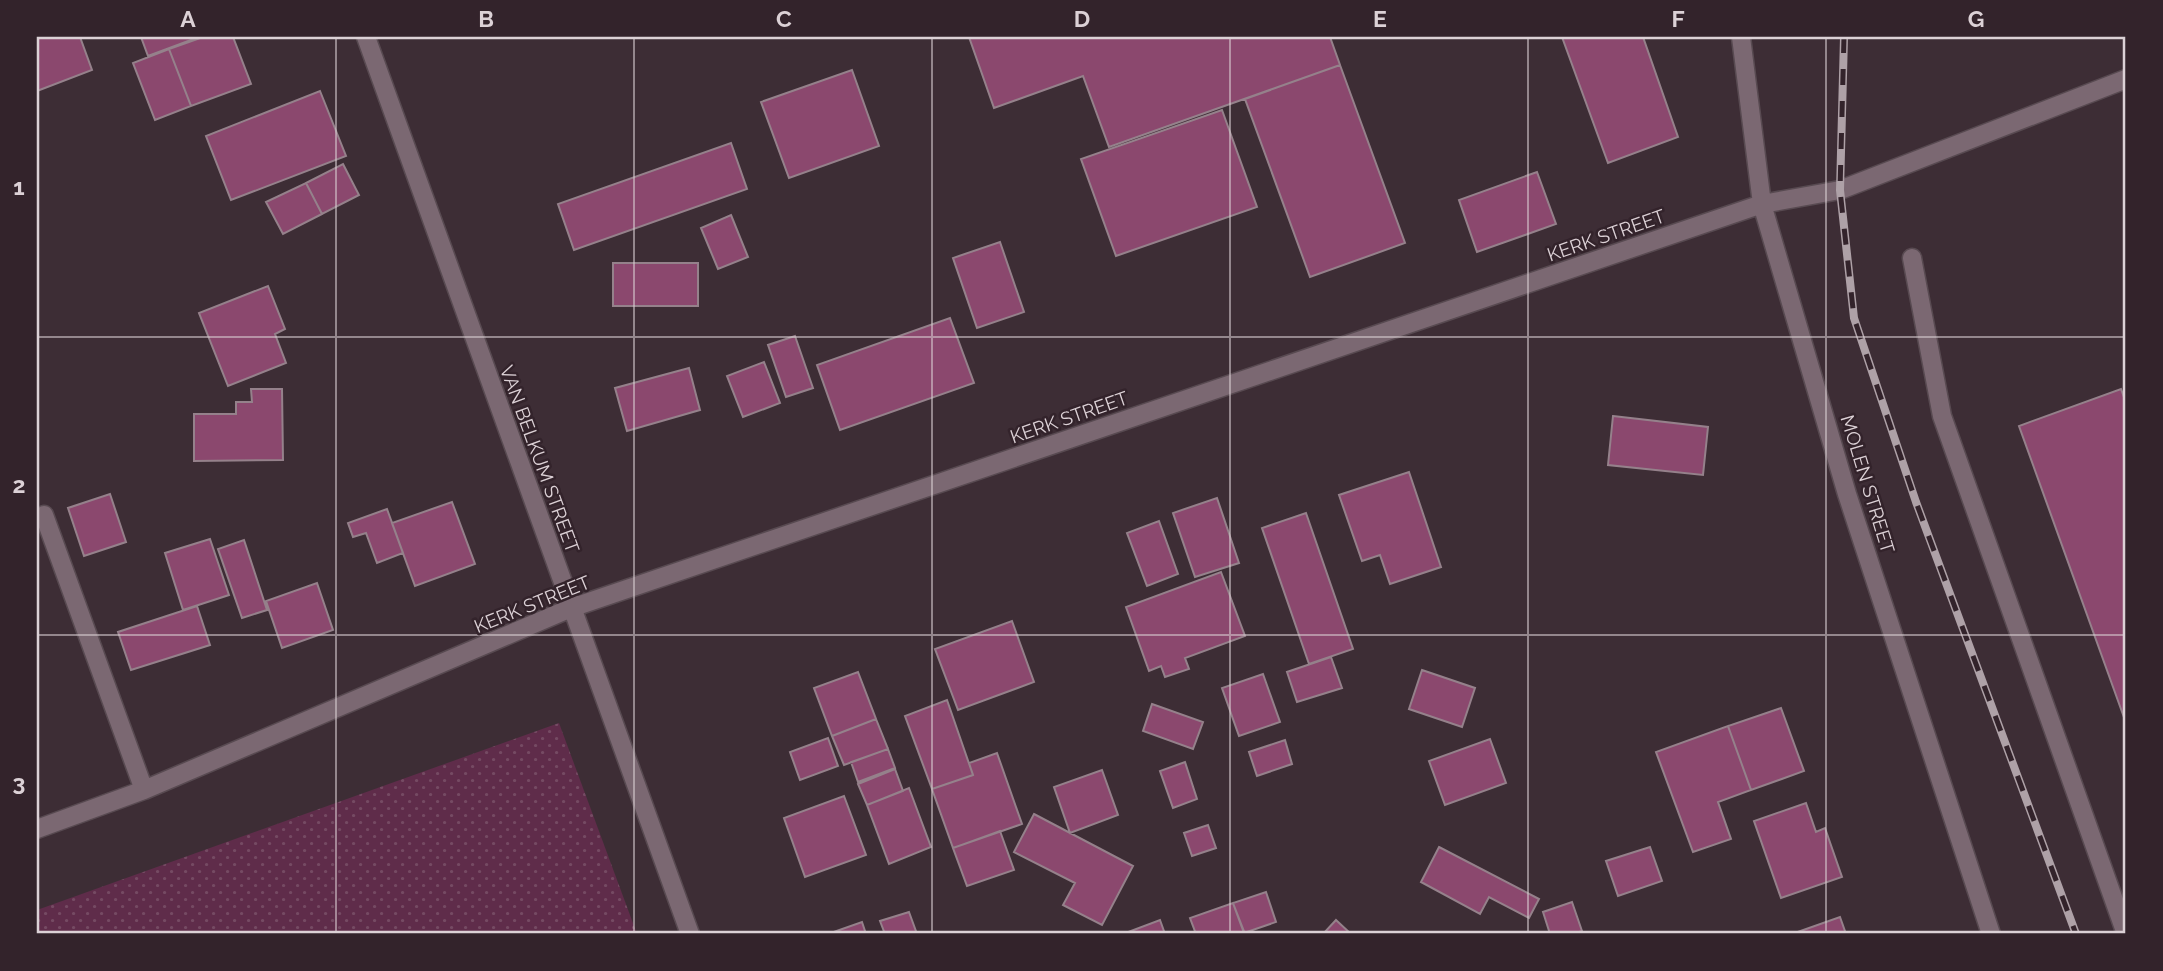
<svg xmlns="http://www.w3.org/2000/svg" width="2163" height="971" viewBox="0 0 2163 971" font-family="Raleway,sans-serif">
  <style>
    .grass { fill: url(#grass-dots) }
    .building { fill: #8b486e; stroke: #95818b; stroke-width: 2 }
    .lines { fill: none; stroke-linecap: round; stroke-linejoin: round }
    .minor-casing { stroke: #584a51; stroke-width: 21 }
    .minor { stroke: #7b6872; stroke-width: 18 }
    .rail-casing { stroke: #aea1a7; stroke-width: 8 }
    .rail { stroke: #33232b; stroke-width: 5; stroke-dasharray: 16; stroke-linecap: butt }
    .grid { fill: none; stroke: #dcd1d6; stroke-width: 2; stroke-opacity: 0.55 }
    .labels { text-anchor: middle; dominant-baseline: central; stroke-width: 5; stroke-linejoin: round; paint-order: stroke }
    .street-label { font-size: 19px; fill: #dcd1d6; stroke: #33232b }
    .neatline { fill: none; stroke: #dcd1d6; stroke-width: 2.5 }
    .grid-label { font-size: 23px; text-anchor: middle; font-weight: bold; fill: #dcd1d6 }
  </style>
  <defs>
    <pattern id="grass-dots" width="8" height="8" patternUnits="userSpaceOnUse" patternTransform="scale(1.75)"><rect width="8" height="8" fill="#5f2c4a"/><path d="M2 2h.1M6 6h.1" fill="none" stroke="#754a63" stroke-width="1.8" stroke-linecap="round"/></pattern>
  </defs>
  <rect width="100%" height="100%" fill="#3d2d35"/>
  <path class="grass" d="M559,723l78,211h-600v-24z"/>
  <path class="building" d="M37,37h43l12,33 -55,21z
    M141,37h58l-51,19z
    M203,37h30l18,47 -60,22 -22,-57z
    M969,37h361l10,28 -231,82 -26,-71 -89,32z
    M1562,37h81l35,100 -70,26z
    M169,49l22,57 -36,14 -22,-57z
    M1340,65l65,178 -95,34 -65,-178z
    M852,70l27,76 -90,32 -28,-76z
    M320,91l26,65 -115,44 -25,-64z
    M1222,110l35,97 -141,49 -35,-97z
    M731,143l16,46 -173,61 -16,-46z
    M343,164l16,31 -37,19 -16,-31z
    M1537,172l19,52 -79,28 -18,-52z
    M306,183l16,31 -39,20 -17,-32z
    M731,215l17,42 -30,12 -17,-41z
    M1000,242l24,70 -47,16 -24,-70z
    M613,263h85v43h-85z
    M268,286l17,43 -10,5 11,29 -58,23 -29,-73z
    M950,318l24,65 -134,47 -23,-65z
    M795,336l18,52 -27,9 -18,-52z
    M764,362l16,41 -37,14 -16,-41z
    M689,368l11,42 -73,21 -12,-43z
    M251,389h31l1,71 -89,1v-47h42v-12h16z
    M2121,389l5,14v320l-107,-297z
    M1613,416l95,11 -5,48 -95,-10z
    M1409,472l32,95 -51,17 -10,-29 -18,6 -23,-66z
    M110,494l16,48 -42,14 -16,-48z
    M1217,498l22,65 -44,14 -22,-64z
    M452,502l23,62 -60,22 -23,-63z
    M387,509l16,44 -26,10 -11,-30 -13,4 -5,-14z
    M1306,513l47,136 -44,15 -47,-136z
    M1159,521l19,53 -31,12 -20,-53z
    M210,539l19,56 -46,15 -18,-57z
    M244,540l23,70 -25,8 -24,-69z
    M1221,572l24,64 -60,22 4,11 -24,8 -4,-11 -12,5 -23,-64z
    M317,583l16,47 -51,18 -16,-47z
    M197,606l13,39 -79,25 -13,-38z
    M1012,621l22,61 -76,28 -23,-61z
    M1331,657l11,31 -45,14 -10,-30z
    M1422,670l53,18 -13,39 -53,-18z
    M858,672l18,47 -44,17 -18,-48z
    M1263,674l17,48 -41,14 -17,-48z
    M947,700l26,75 -41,14 -27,-73z
    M1152,704l51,18 -10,27 -50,-18z
    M1781,708l23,63 -53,19 -23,-64z
    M876,719l12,30 -44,16 -12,-29z
    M1728,726l23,64 -33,12 13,37 -38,13 -37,-100z
    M828,738l10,28 -38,14 -10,-28z
    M1490,739l16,44 -61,22 -16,-44z
    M1285,740l7,24 -35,12 -8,-24z
    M888,749l7,19 -37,14 -7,-20z
    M997,753l25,71 -69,24 -21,-59 41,-14 -4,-12z
    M1185,762l12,37 -24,9 -13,-37z
    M895,769l8,22 -36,14 -9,-21z
    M1102,770l16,45 -48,18 -16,-46z
    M909,788l22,59 -42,17 -22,-59z
    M844,796l22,59 -61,22 -21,-59z
    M1806,803l10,29 9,-4 17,49 -61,21 -27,-77z
    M1034,814l99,52 -31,59 -39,-20 12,-22 -61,-31z
    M1208,825l8,23 -24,8 -8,-23z
    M1000,831l14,39 -47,16 -14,-38z
    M1439,847l100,52 -10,19 -40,-21 -9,17 -59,-32z
    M1650,847l12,34 -44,15 -12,-35z
    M1266,892l10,30 -32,11 -11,-30z
    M1572,902l10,29 -9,3h-23l-7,-22z
    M1233,903l12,31h-49l-6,-16z
    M909,912l8,22h-32l-5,-13z
    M1840,917l6,17h-54z
    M1160,920l5,14h-42z
    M1336,920l15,14h-28z
    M862,922l4,12h-38z"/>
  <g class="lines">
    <g class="minor-casing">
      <path id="minor" d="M366,37l324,897
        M1741,37l21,167 85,290 144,440
        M1912,258l30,158 184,518
        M44,515l100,275
        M37,829l107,-39 427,-182 1191,-404 78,-14 286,-111"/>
    </g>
    <use href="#minor" class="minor"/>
    <g class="rail-casing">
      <path id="rail" d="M1844,37l-4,153 14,128 62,184 160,432"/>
    </g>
    <use href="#rail" class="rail"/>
  </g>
  <path class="grid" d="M336,37v897M634,37v897M932,37v897M1230,37v897M1528,37v897M1826,37v897M37,337h2089M37,635h2089"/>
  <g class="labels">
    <g class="street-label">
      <text transform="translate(1606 235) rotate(-19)">KERK STREET</text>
      <text transform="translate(1069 417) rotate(-19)">KERK STREET</text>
      <text transform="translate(540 459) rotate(70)">VAN BELKUM STREET</text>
      <text transform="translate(1868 484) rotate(73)">MOLEN STREET</text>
      <text transform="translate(532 604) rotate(-22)">KERK STREET</text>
    </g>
  </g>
  <rect width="2163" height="971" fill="none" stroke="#33232b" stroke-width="77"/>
  <rect x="38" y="38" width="2086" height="894" class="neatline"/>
  <g class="grid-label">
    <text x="188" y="27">A</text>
    <text x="486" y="27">B</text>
    <text x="784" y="27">C</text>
    <text x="1082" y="27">D</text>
    <text x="1380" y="27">E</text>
    <text x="1678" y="27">F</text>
    <text x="1976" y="27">G</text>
    <text x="19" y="195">1</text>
    <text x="19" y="493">2</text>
    <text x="19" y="791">3</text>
  </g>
</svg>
